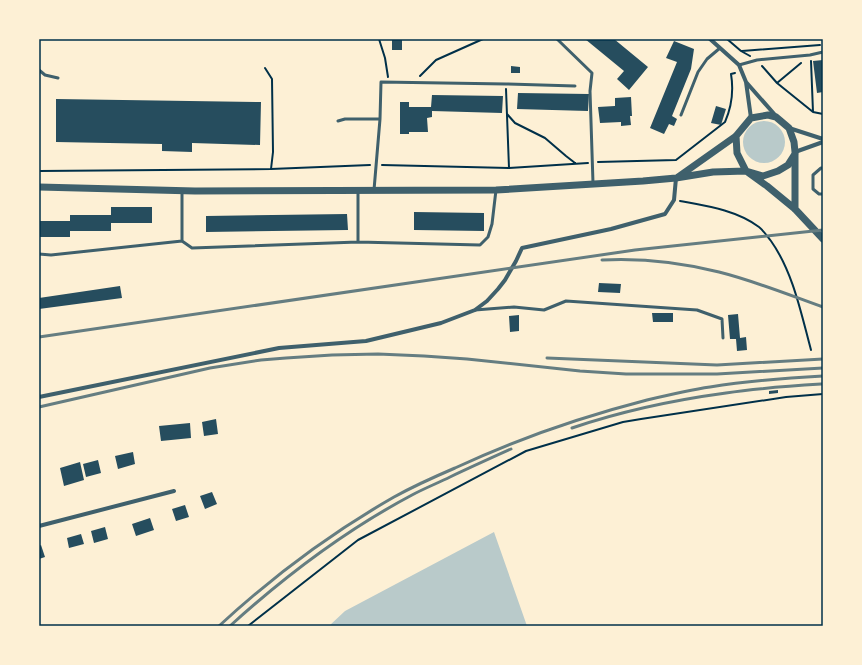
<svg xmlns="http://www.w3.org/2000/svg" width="862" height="665" viewBox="0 0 862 665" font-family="Ubuntu,sans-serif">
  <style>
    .green { fill: #b9caca }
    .building { fill: #264d5e }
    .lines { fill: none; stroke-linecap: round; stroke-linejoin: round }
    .path { stroke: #003049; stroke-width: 2 }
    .service { stroke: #3f606c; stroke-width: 3 }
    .minor { stroke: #3f606c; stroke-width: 4 }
    .tertiary { stroke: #3f606c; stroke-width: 7 }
    .rail { stroke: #657d81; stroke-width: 3 }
    .neatline { fill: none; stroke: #003049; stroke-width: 1.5 }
  </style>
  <rect width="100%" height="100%" fill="#fdf0d5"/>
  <path class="green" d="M743 142a21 21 0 1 1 42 0a21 21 0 1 1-42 0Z
    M494,532l33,94h-198l16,-15z"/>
  <path class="building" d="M392,39h10v11h-10z
    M585,39h29l34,28 -19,23 -12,-11 7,-8z
    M674,41l20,8 -3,20 -19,47 5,3 -3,7 -5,-2 -5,10 -14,-6 27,-66 -11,-4z
    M823,60v32l-6,1 -4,-32z
    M511,66l9,1v6h-9z
    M518,93l71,1 -1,17 -71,-2z
    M432,95l71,1 -1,17 -70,-2v6l-5,1 1,14h-19v2h-9v-32h9v5h22z
    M631,97l1,19h-2l1,9 -10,1v-4l-21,1 -2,-16 17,-1v-8z
    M56,99l205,3 -1,43 -68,-2v9l-30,-1v-7l-106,-2z
    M716,106l10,3 -5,16 -10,-2z
    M111,207h41v16h-41v8h-41v6h-31v-16h31v-6h41z
    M414,212l70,1v18l-70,-1z
    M347,214l1,16 -142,2v-16z
    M599,283l22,1 -1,9 -22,-1z
    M120,286l2,12 -83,11v-11z
    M652,313h21v9h-20z
    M738,314l2,24 6,-1 1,13 -10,1 -1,-12h-6l-2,-24z
    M519,315v16l-9,1 -1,-16z
    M778,390v3l-9,1v-3z
    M216,419l2,15 -14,2 -2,-14z
    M190,423l1,15 -30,3 -2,-15z
    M133,452l2,12 -17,5 -3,-13z
    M98,460l3,13 -15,4 -3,-13z
    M80,462l4,18 -20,6 -4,-18z
    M212,492l5,12 -12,5 -5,-13z
    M185,505l4,12 -13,4 -4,-12z
    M150,518l4,12 -18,6 -4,-12z
    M105,527l3,12 -14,4 -3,-12z
    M81,534l3,10 -15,4 -2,-10z
    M41,545l4,12 -6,2v-13z"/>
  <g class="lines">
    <path class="path" d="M379,39l6,19 3,19
      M727,39l14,12 9,5
      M742,51l78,-6
      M811,61l2,51
      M762,66l15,17 36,29 10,2
      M265,68l7,11 1,73 -2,17
      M420,76l16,-16 47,-21
      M777,83l24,-20
      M506,89l3,79
      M507,114l8,9 30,15 21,18 9,7
      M598,162l78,-2 49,-38c7,-16 9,-30 6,-48l4,-1
      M382,165l127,3 79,-5
      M39,171l232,-2 99,-4
      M680,201c27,5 56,9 79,26 4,3 8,9 12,14 22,31 30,72 40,109
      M248,626l110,-86 168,-89 97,-29 18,-3 145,-22 37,-3"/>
    <path class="service" d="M557,39l35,34 -2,18 3,92
      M739,65l18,-5 53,-5 13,-3
      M39,70l6,5 13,3
      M681,115l17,-43 9,-13 13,-11
      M338,121l7,-2h35
      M823,168h-2l-8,7v14l6,5h4
      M374,190l6,-71 1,-37 125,2 69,2
      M182,191v50
      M358,242v-52
      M39,254l12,1 131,-14 10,7 166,-6 122,3 8,-8 4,-13 4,-34
      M475,310l39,-3 30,3 22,-9 131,9 25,9 1,19"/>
    <path class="minor" d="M710,39l29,26 7,17 5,36
      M746,82l30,34
      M789,128l34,11
      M795,152l28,-10
      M39,397l240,-49 87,-7 75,-18 34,-13 12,-9 11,-12 7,-9 11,-19 6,-13 89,-19 54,-15 9,-14 2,-22
      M39,526l135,-35"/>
    <path class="tertiary" d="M736,136l1,17 9,18 17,5 15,-5 10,-6 7,-11
      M678,177l58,-41 15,-18 17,-3 8,2 13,11 5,14 1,10v57
      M39,187l156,4 301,-1 147,-9 33,-3 37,-6 33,-1 21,15 28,23 28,30"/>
    <path class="rail" d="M602,260c38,-2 81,3 117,12 36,9 70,23 104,35
      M39,337l596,-87 188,-20
      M547,358l170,7 106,-6
      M39,407l171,-39 51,-8 25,-2 46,-3 46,-1 46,2 43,3 113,12 46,3h91l106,-6
      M572,428c50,-17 102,-28 154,-35 32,-5 65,-7 97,-9
      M219,626c53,-49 112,-93 175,-129 20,-11 40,-20 61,-29 62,-29 126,-51 192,-68 21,-5 42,-10 63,-13 37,-6 75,-9 113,-11
      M230,626c55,-50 116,-96 182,-131 13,-7 26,-12 38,-18 21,-10 41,-19 61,-28"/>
  </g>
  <rect width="862" height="665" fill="none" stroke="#fdf0d5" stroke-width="80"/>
  <rect x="40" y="40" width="782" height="585" class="neatline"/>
</svg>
